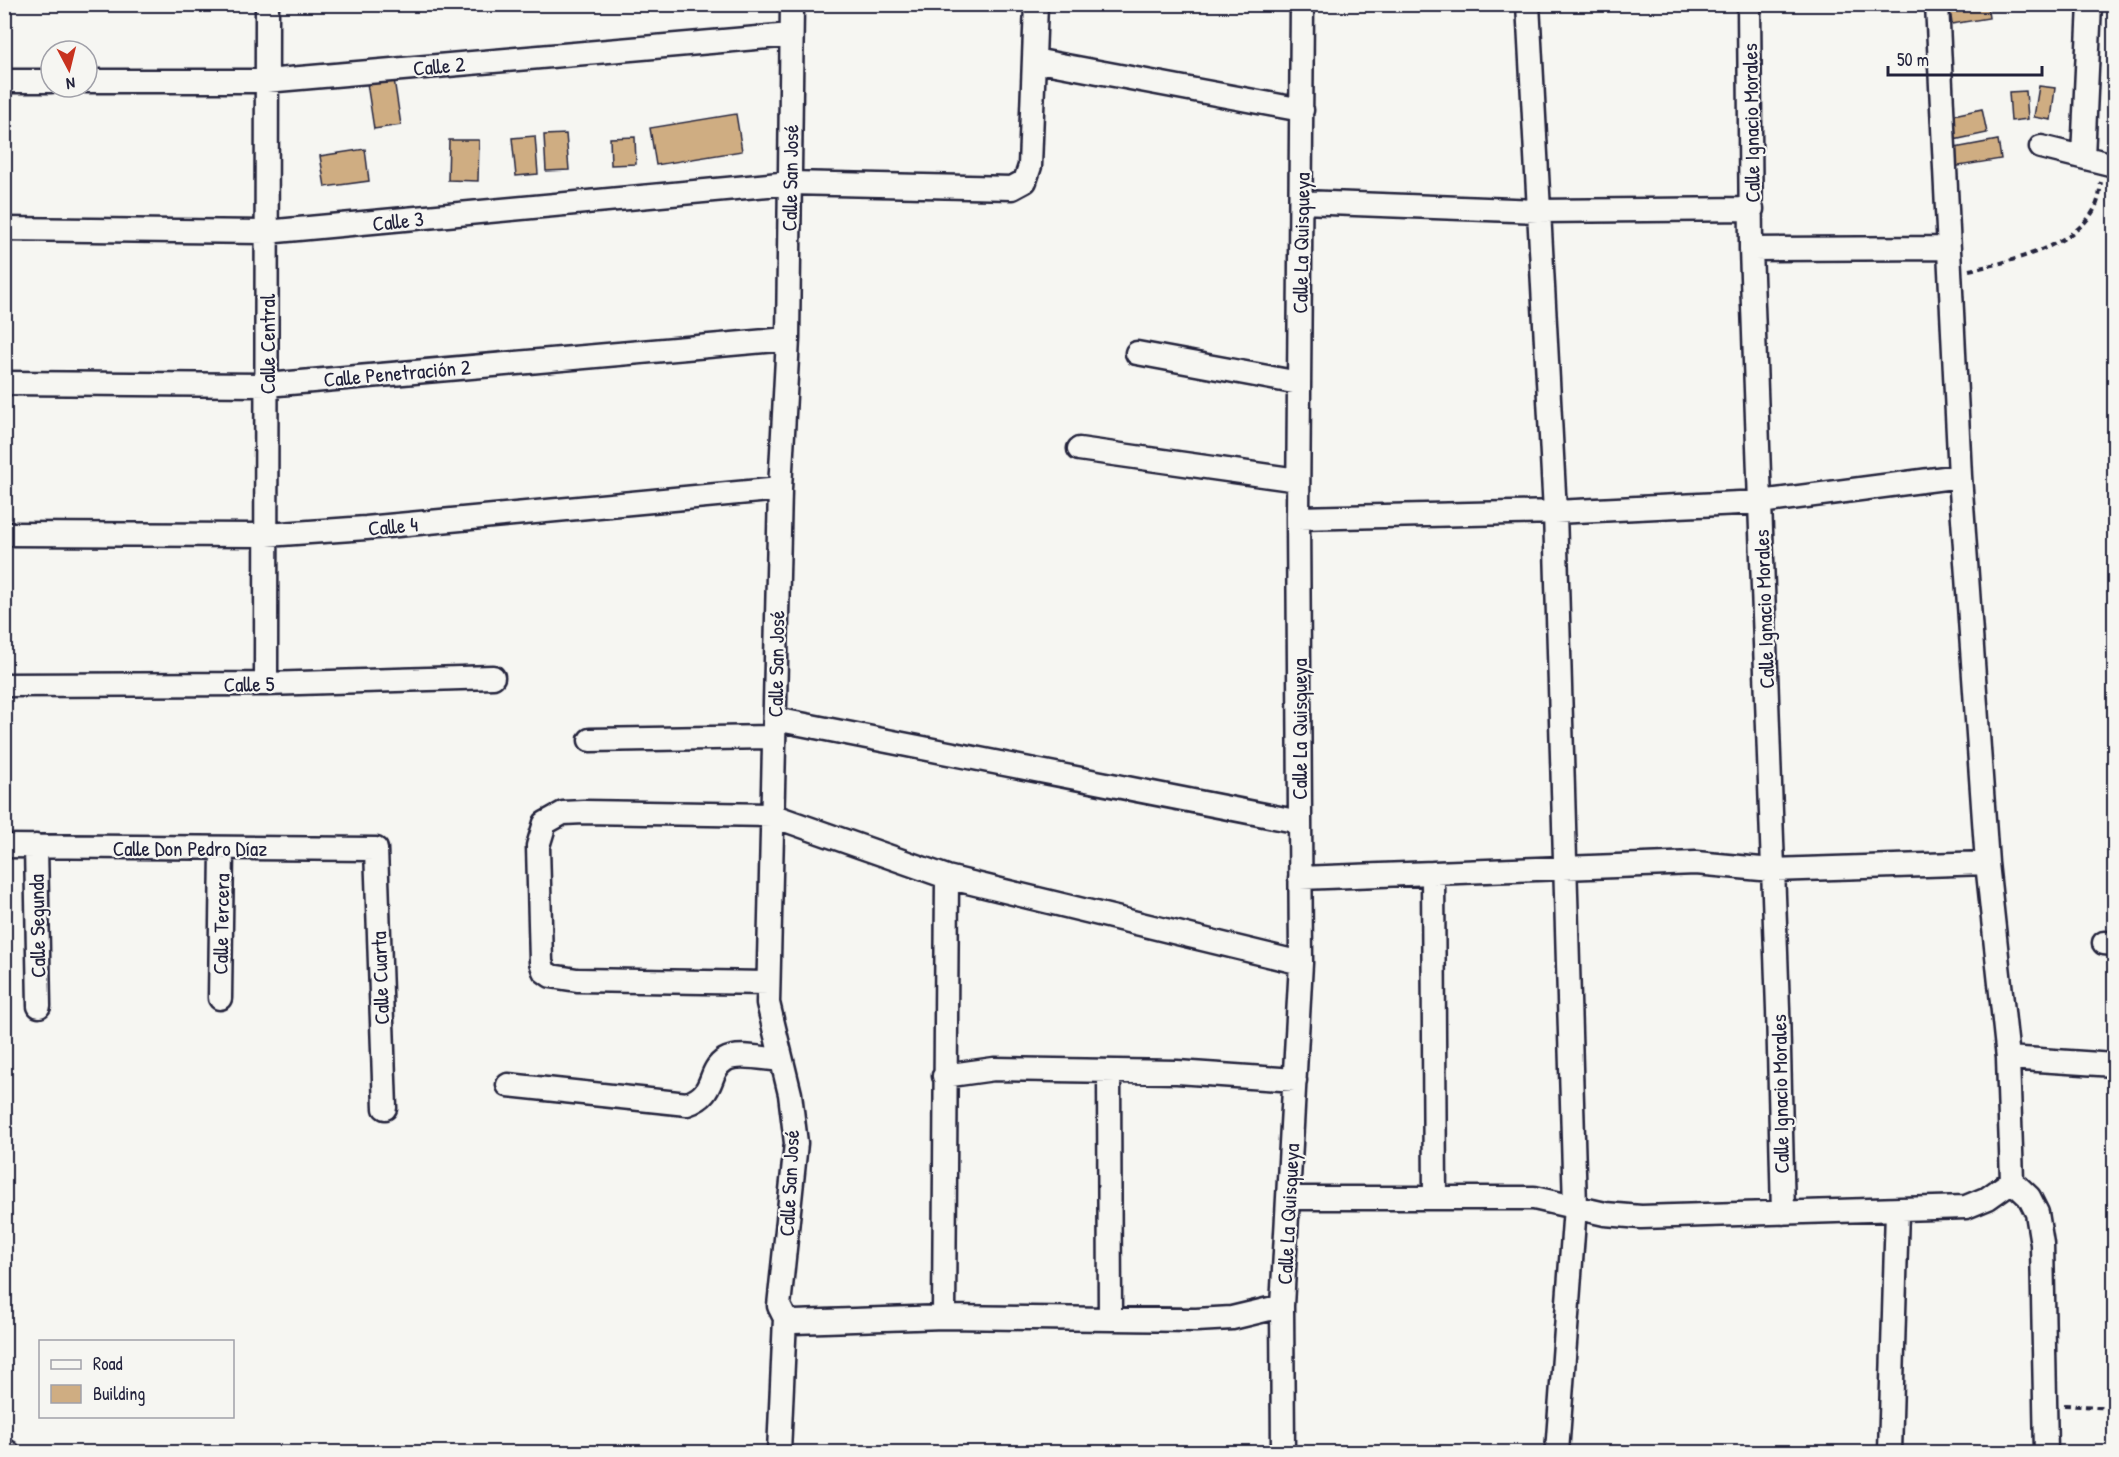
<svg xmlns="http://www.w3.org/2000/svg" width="2119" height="1457" viewBox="0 0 2119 1457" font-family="'Patrick Hand',sans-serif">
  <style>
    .building { fill: #cfad82; stroke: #22223b; stroke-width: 1.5 }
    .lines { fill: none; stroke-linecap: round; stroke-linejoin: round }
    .minor-casing { stroke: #22223b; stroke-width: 27 }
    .path { stroke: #22223b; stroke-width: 4; stroke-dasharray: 6 4.5; stroke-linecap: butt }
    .minor { stroke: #f6f6f2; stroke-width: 22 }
    .labels { text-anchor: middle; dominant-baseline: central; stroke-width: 4.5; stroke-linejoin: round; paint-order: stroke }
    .street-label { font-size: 21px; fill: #22223b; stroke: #f6f6f2 }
  </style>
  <rect width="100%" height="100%" fill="#f6f6f2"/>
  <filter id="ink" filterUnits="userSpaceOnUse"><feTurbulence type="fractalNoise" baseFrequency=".0167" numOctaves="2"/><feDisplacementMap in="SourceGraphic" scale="12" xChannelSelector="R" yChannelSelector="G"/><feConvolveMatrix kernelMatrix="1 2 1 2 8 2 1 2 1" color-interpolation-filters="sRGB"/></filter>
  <g filter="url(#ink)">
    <path class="building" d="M1975,4h12l2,14 -37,6 -2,-15z
      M394,79l7,46 -27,4 -7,-46z
      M2039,86l16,2 -4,32 -17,-3z
      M2026,91l2,28 -17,2 -2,-29z
      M1982,109l5,24 -38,8 -5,-24z
      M736,114l6,37 -86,14 -6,-37z
      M566,134l3,36 -23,1 -2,-36z
      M535,136l3,38 -22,2 -4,-38z
      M635,137l1,27 -25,1 -1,-27z
      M449,140h30l-1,41 -30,-1z
      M1998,140l3,19 -48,8 -4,-18z
      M365,149l4,32 -44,6 -5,-31z"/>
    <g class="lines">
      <g class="minor-casing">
        <path id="minor" d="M1528,4l27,508 20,695 -18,245
          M1749,4l2,245 27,760 5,204
          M1034,60l268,50
          M4,81h47
          M87,81h179l525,-46
          M2041,147l73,18
          M2083,157l7,-153
          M1302,202l236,9 214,-2
          M4,229l262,3 524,-49 222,5 13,-7 5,-15 6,-162
          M1751,249l198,-1
          M1137,353l162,30
          M4,383l263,2 521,-46
          M1079,449l219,31
          M1298,518l257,-6 205,-10 200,-26
          M4,534l263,1 99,-7 414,-39
          M266,684l1,-680
          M4,685l262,-1 227,-7
          M775,719l525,103
          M590,740l184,-3
          M4,846l372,3 9,259
          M36,846l3,160
          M1433,873l2,325
          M947,877l-3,440 252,3 36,-2 50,-12
          M1300,878l396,-15 76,7 215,-7
          M2104,943l10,1
          M768,983l-191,-3 -26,-4 -7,-5 -3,-9 -3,-116 7,-23 18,-10 21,-1 187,3 176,62 354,86
          M220,998l2,-149
          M2008,1058l106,7
          M1109,1071l1,248
          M944,1076l50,-7 183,3 118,8
          M508,1085l179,19c30,-10 19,-32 38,-44 13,-8 40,-1 55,0
          M2012,1181l17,16 8,16 5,31 4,208
          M1289,1198h245l71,16 36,3 325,-10 22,-9 24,-17 -4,-123 -21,-195 -27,-387 -23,-472
          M785,1318l-6,-12 17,-163 -6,-49 -22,-91 12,-514 8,-150 4,-335
          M785,1318l9,4 150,-5
          M4,1450l4,2
          M779,1452l6,-134
          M1283,1452l-1,-146 19,-343 -3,-445 4,-514
          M1890,1452l7,-242"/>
      </g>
      <path class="path" d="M1969,270c38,-7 117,-26 129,-70 2,-6 2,-13 3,-18
        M2064,1405l50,3"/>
      <use href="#minor" class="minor"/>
    </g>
  </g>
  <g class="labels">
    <g class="street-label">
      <text transform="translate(439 66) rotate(-5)">Calle 2</text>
      <text transform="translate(1751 123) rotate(-91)">Calle Ignacio Morales</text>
      <text transform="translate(790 178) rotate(-89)">Calle San José</text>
      <text transform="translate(398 221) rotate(-6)">Calle 3</text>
      <text transform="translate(1301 243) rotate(-89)">Calle La Quisqueya</text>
      <text transform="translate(267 344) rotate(-90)">Calle Central</text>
      <text transform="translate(397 373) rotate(-5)">Calle Penetración 2</text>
      <text transform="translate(393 526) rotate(-5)">Calle 4</text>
      <text transform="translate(1764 609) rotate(-92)">Calle Ignacio Morales</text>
      <text transform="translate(776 664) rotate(-89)">Calle San José</text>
      <text transform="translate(249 684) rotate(-1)">Calle 5</text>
      <text transform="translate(1299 729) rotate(-90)">Calle La Quisqueya</text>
      <text x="190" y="848">Calle Don Pedro Díaz</text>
      <text transform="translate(221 924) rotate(-89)">Calle Tercera</text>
      <text transform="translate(37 926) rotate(-91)">Calle Segunda</text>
      <text transform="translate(380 978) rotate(-92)">Calle Cuarta</text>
      <text transform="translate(1780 1094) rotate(-91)">Calle Ignacio Morales</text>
      <text transform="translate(789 1183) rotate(-87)">Calle San José</text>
      <text transform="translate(1288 1214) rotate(-87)">Calle La Quisqueya</text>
    </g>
  </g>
  <rect width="2119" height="1457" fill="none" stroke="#f6f6f2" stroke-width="24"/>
  <rect x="12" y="12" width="2095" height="1433" fill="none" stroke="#22223b" stroke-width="2" filter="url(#ink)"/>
  <rect x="39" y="1340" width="195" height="78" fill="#f6f6f2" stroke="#a1a1a9" stroke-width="1.5"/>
  <rect x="51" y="1360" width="30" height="9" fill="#f6f6f2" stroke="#a1a1a9" stroke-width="1.5"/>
  <text x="93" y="1370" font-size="18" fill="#22223b">Road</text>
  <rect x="51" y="1385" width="30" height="18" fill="#cfad82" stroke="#a1a1a9" stroke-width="1.5"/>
  <text x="93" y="1400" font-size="18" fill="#22223b">Building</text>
  <g transform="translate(69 69) rotate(173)"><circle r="28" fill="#f6f6f2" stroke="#a1a1a9" stroke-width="1.5"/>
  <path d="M0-4.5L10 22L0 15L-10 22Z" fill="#c8321e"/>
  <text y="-9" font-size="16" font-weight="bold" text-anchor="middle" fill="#22223b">N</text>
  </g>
  <path d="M1888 66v9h154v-9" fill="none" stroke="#22223b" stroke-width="3"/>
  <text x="1897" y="66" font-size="18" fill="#22223b" stroke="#f6f6f2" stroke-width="4.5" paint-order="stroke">50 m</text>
</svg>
